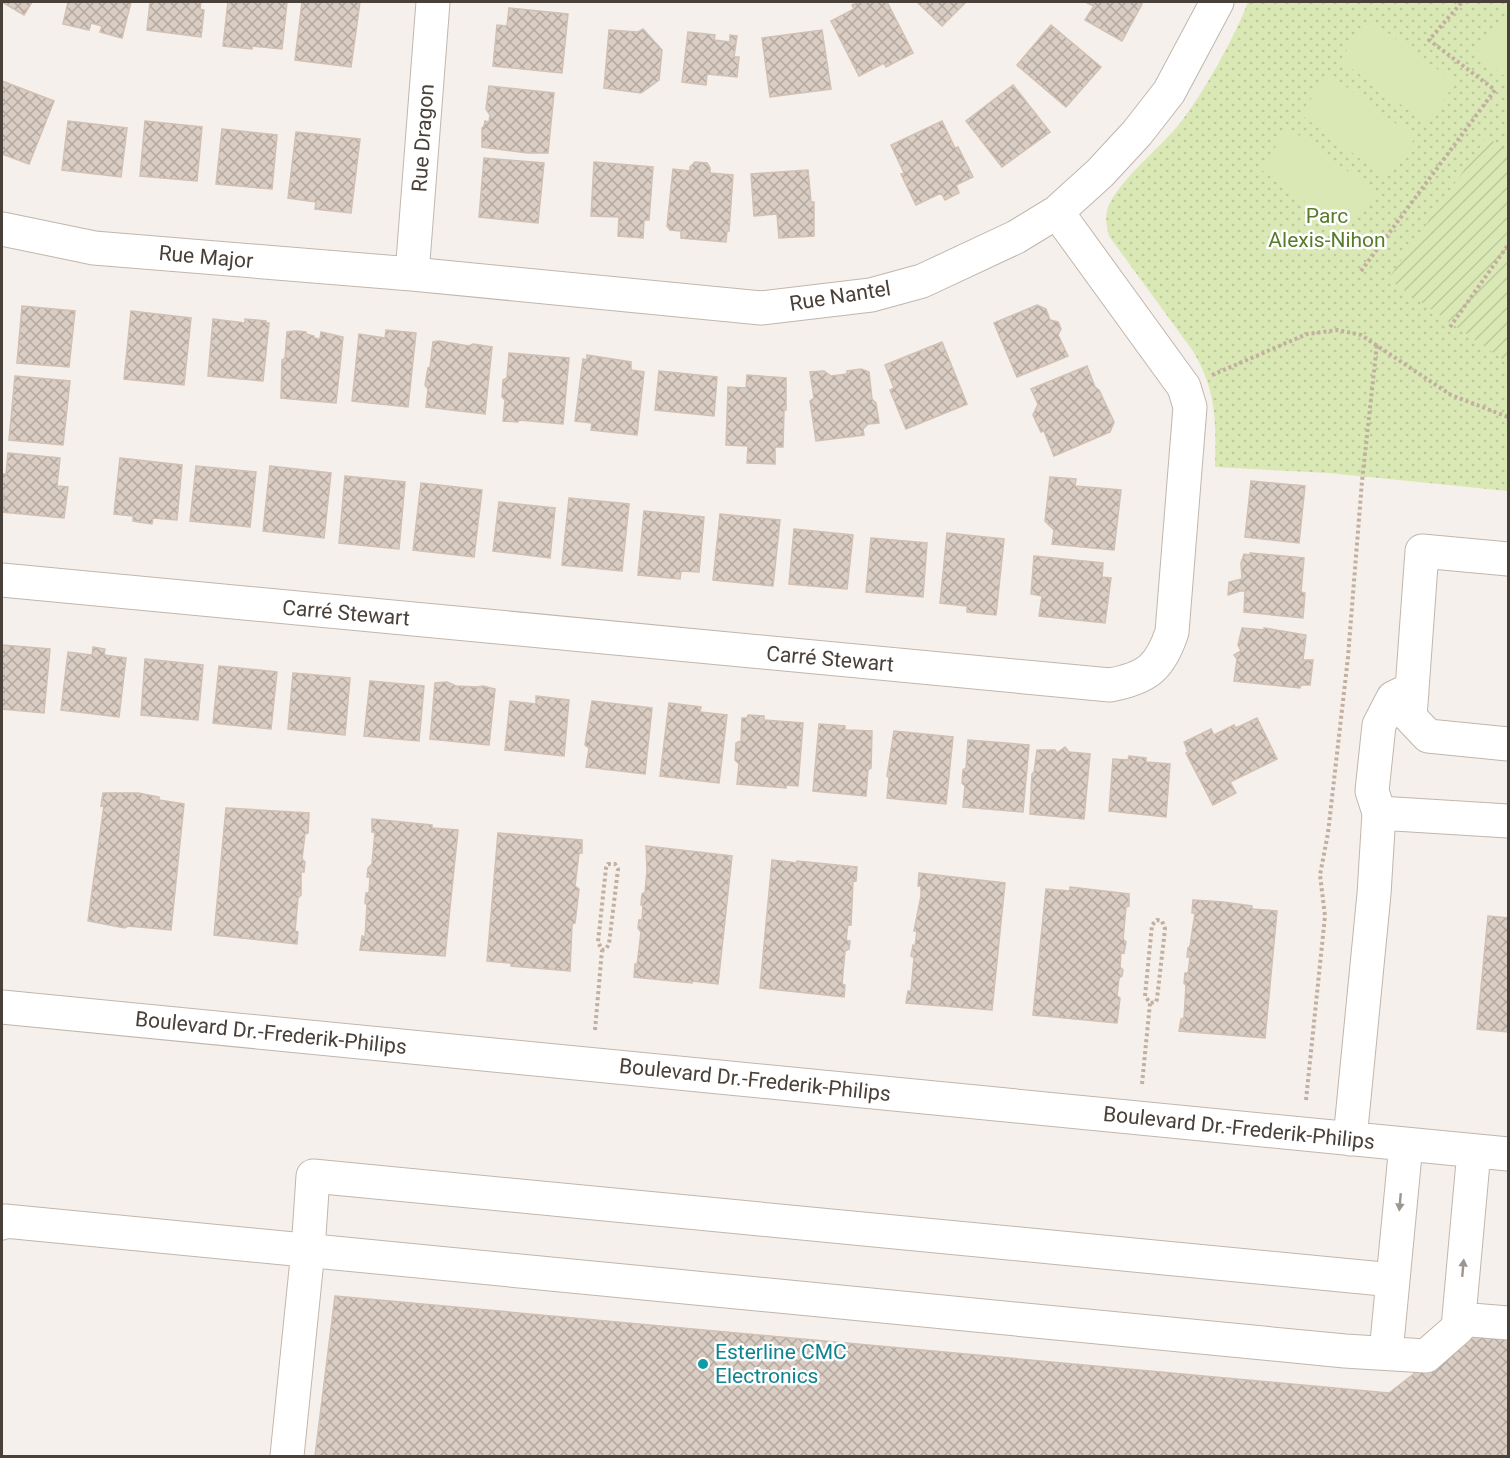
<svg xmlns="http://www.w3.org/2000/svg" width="1510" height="1458" viewBox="0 0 1510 1458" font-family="Roboto,sans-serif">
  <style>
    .park { fill: url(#park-dots) }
    .garden { fill: url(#garden-furrows) }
    .pitch { fill: #dae8b5 }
    .building { fill: url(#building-cross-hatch); stroke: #d1c0b3; stroke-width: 1.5 }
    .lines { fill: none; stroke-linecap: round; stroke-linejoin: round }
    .minor-casing { stroke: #c1b6ad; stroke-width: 35 }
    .path { stroke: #c2af9f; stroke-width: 4; stroke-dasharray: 3 3; stroke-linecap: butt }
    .minor { stroke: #fff; stroke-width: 33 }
    .oneway { fill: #9b9692 }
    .culture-dot { fill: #0f9aa8; stroke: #fff; stroke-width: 2 }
    .labels { text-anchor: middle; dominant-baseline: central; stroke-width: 5; stroke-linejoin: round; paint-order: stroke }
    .street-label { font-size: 21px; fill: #494039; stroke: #fff }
    .park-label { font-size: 21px; fill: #587b2c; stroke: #fff }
    .culture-label { font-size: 21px; fill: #0d838f; stroke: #fff; text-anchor: start }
  </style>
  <defs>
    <pattern id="park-dots" width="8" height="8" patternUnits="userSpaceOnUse" patternTransform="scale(1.5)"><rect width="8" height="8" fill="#dae8b5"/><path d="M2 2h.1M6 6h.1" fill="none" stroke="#bdc89c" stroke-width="1.8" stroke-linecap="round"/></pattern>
    <pattern id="garden-furrows" width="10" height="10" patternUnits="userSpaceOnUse" patternTransform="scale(1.5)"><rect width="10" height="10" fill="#dae8b5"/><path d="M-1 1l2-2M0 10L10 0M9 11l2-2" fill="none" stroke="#bdc89c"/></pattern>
    <pattern id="building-cross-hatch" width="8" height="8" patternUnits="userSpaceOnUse" patternTransform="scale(1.5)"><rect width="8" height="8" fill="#dacdc3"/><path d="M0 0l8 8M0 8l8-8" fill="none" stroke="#b3a89f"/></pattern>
  </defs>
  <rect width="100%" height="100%" fill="#f5f0eb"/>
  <path class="park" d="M1248,2h260v489l-179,-18 -114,-6c1,-46 2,-75 -22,-116l-84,-115c-3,-12 -5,-24 2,-35 16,-28 49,-53 70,-79 24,-32 53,-83 67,-120z"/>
  <path class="garden" d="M1487,137l21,15v211l-120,-84z"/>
  <path class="pitch" d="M1508,13v66l-32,-26z
    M1369,19l87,64 -30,40 -86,-63z
    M1329,74l86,64 -29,40 -86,-64z
    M1289,128l87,64 -30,40 -86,-63z"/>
  <path class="building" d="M2,2h30l-8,13z
    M68,2h63l-9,36 -22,-6 2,-6 -11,-3 -2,7 -26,-6z
    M150,2h51l-1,7 4,1 -3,27 -54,-7z
    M228,2h59l-5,47 -30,-3v3l-29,-3z
    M302,2h58l-9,65 -56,-7z
    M860,2h27l26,51 -27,14 -2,-4 -25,13 -28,-55 23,-12 -2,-4z
    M917,2h49l-24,24z
    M1085,2h54l3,2 -20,37 -37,-21 9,-14z
    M509,8l59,6 -6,59 -69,-7 4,-41 10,1z
    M1051,25l50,42 -35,40 -49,-42z
    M643,29l19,21 -3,30 -18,13 -37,-5 5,-58 29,2z
    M822,30l9,59 -61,8 -8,-59z
    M688,32l27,3 -1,5 16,2v-7l7,1 -3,21h5l-2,20 -30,-3 -1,11 -24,-3z
    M2,81l52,20 -25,63 -27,-10z
    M1013,85l37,47 -48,35 -36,-46z
    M489,86l65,7 -6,60h-20l-46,-6v-19l2,-2 1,-5 4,1 1,-7 -4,-6z
    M68,121l59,7 -6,49 -59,-7z
    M145,121l57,6 -5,54 -57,-5z
    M942,121l13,27 3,-1 15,30 -17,8 3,8 -14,7 -4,-7 -25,12 -15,-31 3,-1 -13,-28z
    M222,129l55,6 -5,54 -56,-5z
    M296,132l64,7 -9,74 -36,-4 1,-7 -28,-4z
    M484,158l60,5 -6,60 -59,-6z
    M594,162l59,5 -4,53h-5l-1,18 -25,-2 1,-19 -28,-1z
    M695,162l12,1 3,5v5l23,2 -4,56h-2l-1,11 -45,-4v-7l-11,-1 -3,-4 6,-57 17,2v-4z
    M808,170l3,32h3v34l-35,2 -2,-24 -23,2 -3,-42z
    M1037,305l9,4 4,11 8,2 3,7 -3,6 10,21 -51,21 -23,-54z
    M22,306l53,5 -6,56 -52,-4z
    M131,311l60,7 -7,67 -60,-6z
    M213,319l32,4v-4l21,2v2h3l-6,58 -55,-5z
    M386,330l30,3 -8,74 -56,-6 7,-67 26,4z
    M295,331l11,1v2l8,2v2l6,1 1,-7 22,5 -7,66 -55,-5 1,-38 3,-2 2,-26z
    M439,341l30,5 4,-2 19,3 -7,67 -59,-7 2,-18 -3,-4 3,-17 2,-1 3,-25z
    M942,342l25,62 -61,25 -16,-39 4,-2 -9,-23z
    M509,353l60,5 -6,66 -44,-4 -1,2 -15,-1 2,-21 -3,-3 1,-17 4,-2z
    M587,355l44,7v8l13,2 -7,63 -46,-5 1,-7 -17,-2 8,-62 4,1z
    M1087,366l8,21 4,3 15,32 -4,10 -56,24 -10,-25 -3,1 -8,-17 5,-11 -7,-15z
    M861,369l8,3 3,27 4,4 3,20 -11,1 -5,5 1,6 -48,6 -6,-40 4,-3 -4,-26 14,-1 7,5 16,-2v-3z
    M659,371l58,6 -3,39 -59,-6z
    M747,375l39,3v32h-2l-1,37h-8v17l-28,-1 1,-17 -22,-1 2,-58 18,1z
    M15,376l55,5 -7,64 -54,-5z
    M8,453l52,5 -3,28 11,1 -4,31 -62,-6 2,-18h-2v-20h4z
    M120,458l62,7 -5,55 -24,-2 -1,6 -19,-3v-5l-19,-2z
    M196,466l60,6 -6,55 -60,-6z
    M270,466l61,7 -7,65 -61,-7z
    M345,476l60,6 -6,67 -60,-6z
    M1050,477l26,2 -1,7 46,4 -7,60 -62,-6 2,-14 -9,-9z
    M1251,481l54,5 -6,57 -54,-6z
    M421,483l61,7 -8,67 -61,-7z
    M569,498l60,6 -7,67 -60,-6z
    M499,502l56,6 -5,50 -57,-7z
    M644,511l60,6 -5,55 -18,-1 -1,8 -42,-4z
    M720,514l60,6 -7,66 -60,-6z
    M794,529l59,6 -6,54 -58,-5z
    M947,533l57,6 -8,76 -29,-3v-6l-27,-3z
    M871,538l56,5 -4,54 -57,-5z
    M1250,553l54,5 -3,34 4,1 -2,25 -59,-6 1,-21h-5l-12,4 1,-13 13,-3 -1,-16 3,-9 6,1z
    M1034,556l69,7 -1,14 9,1 -6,45 -66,-7 3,-20 -11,-2z
    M1242,628l22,2v-2l42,7 -3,25h10l-3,25h-9l-1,3 -66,-7 3,-22 -3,-4 7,-4 -3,-6z
    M2,645l48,4 -6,64 -42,-4z
    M93,647l12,2 -1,6 22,3 -7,59 -58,-7 7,-58 24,3z
    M145,659l58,6 -5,55 -57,-5z
    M219,666l58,6 -6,57 -58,-6z
    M293,673l57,5 -5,57 -57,-6z
    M370,681l54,5 -5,55 -55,-5z
    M447,682l9,4 21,1 6,-1 12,3 -6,56 -59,-6 5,-56z
    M536,696l33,4 -5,56 -59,-6 5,-49 26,3z
    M592,701l60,7 -7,66 -59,-7 3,-19 -4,-3z
    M669,703l32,4 -1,5 27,3 -8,68 -59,-7z
    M748,715l16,1v4l39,3 -5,63 -12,-1v3l-49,-4 2,-20 -4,-4 1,-17 5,-2 1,-23h5z
    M1257,718l20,41 -47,23 6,11 -23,12 -27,-52 2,-1 -4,-10 27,-13 3,6 20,-10 2,3z
    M819,724l26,2v4l27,1 -1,37 -3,2 -2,26 -53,-5z
    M894,731l59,6 -7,67 -59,-6 2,-20 -2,-2z
    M968,740l61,5 -6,67 -60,-5 2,-21 -3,-3 1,-13 3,-2z
    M1065,747l4,5 21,2 -6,65 -54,-5 2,-40 2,-2 3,-22h18l2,3z
    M1129,756l17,2v4l24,2 -4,53 -57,-6 4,-52 15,1z
    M103,793h35l21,4v3l25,4 -13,126 -43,-4 -3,2 -37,-7 16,-116 -3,1z
    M226,808l83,5 -1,20 -3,1 -3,25 3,3 -1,10h-3v23l-3,3 -3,33 3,1 -1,12 -83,-9z
    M372,819l60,6v3l26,2 -13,126 -85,-6 2,-14 3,1 2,-32 -2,-2 1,-10h3l1,-16h-3l1,-9 4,-4 3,-32h-3z
    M498,833l84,7v13h-3l-4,33 4,3 -4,34 -3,1 -2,47 -59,-5v-3l-24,-2z
    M646,846l86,10 -14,128 -26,-3v2l-58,-6 1,-13 2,1 4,-33 -3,-4 1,-8h3l1,-15h-2l1,-11 3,-2 2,-21z
    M772,860l25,3v-2l60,6 -1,14 -3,-1 -2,45 -3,-1 -2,16 4,1 -1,8 -4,2 -3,33 3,1 -1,12 -84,-9z
    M919,873l86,10 -13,127 -86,-7 2,-12h3l3,-33 -3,-2 2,-11 2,1 2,-15h-3l7,-35v-10h-3z
    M1070,887l59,7v12l-3,1 -3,32 3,3 -2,11 -3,-1 -1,15 3,3 -1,6 -3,2 -2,18 3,2 -3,25 -84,-8 13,-126 24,2z
    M1193,900l30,2 29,4v3l25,2 -12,127 -86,-7 2,-12 3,-1 2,-33 -2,-2 1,-10h3l2,-16h-3l1,-9 2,-2 5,-33h-3z
    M1488,916l20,2v114l-31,-3z
    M335,1296l1054,97 79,-61 40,4v120h-1193z"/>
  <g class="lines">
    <g class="minor-casing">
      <path id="minor" d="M2,229l92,19 318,26 349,34 110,-13 51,-14 94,-44 41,-25 43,-39 37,-40 32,-41 48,-90
        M412,274l21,-272
        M1508,559l-86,-8 -12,166 18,19 80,8
        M2,580l1108,105c37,-7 50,-17 62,-53l18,-225 -6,-20 -127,-175
        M1379,813l-7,-22 7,-66 14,-27 8,-4 11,-1
        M2,1007l1506,147
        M1350,1139l24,-245 5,-81 129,8
        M2,1223l3,-2c447,43 893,87 1340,130l81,5 32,-28 16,-177
        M1459,1319l49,4
        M1386,1353l20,-209
        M287,1456l21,-206 5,-74 1080,104"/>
    </g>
    <path class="path" d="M1361,271l134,-181 -66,-50 33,-38
      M1450,327l58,-82
      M1212,375l95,-41 31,-4 23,5 90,60 57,22
      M595,1030l7,-80 -4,-8 8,-74 2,-4h7l3,5 -9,75 -3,5 -4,1
      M1142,1084l8,-81 -5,-7 7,-71 5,-5 5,1 3,8 -8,70 -1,3 -6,1
      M1306,1100l19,-184 -5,-41 8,-42 20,-176 14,-176 15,-137"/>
    <use href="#minor" class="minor"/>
  </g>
  <defs><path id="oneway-solid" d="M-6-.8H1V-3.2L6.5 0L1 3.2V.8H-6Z" transform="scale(1.5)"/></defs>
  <g class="oneway">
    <use href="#oneway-solid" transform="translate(1400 1202) rotate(95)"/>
    <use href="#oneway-solid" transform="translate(1463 1268) rotate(-85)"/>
  </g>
  <circle class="culture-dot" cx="703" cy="1364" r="6"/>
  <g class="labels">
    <g class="street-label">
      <text transform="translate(423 138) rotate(-86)">Rue Dragon</text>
      <text transform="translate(206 257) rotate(5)">Rue Major</text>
      <text transform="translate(840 296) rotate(-9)">Rue Nantel</text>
      <text transform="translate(346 613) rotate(5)">Carré Stewart</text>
      <text transform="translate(830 659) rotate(5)">Carré Stewart</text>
      <text transform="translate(271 1033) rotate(6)">Boulevard Dr.-Frederik-Philips</text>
      <text transform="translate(755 1080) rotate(6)">Boulevard Dr.-Frederik-Philips</text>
      <text transform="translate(1239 1128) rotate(6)">Boulevard Dr.-Frederik-Philips</text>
    </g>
    <g class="park-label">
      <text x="1327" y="216">Parc<tspan x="1327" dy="24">Alexis-Nihon</tspan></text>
    </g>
    <g class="culture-label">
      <text x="715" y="1352">Esterline CMC<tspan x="715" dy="24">Electronics</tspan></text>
    </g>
  </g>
  <rect width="1510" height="1458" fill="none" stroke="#494039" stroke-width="6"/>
</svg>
